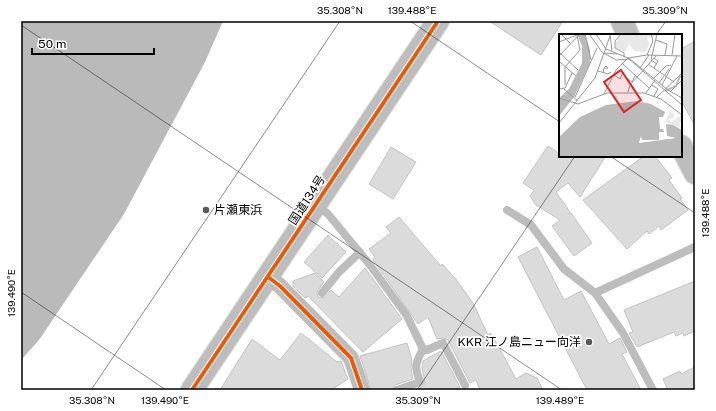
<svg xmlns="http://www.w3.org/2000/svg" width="716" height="411" viewBox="0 0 716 411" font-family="'Public Sans','Noto Sans JP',sans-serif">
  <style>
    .water { fill: #bababa }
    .building { fill: #dbdbdb; stroke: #c3c3c3 }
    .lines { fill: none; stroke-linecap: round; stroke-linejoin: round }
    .trunk-casing { stroke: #dbdbdb; stroke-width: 24 }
    .service { stroke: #bdbdbd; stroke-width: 8 }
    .minor { stroke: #bdbdbd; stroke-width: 16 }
    .trunk { stroke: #bdbdbd; stroke-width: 22 }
    .cycleway-casing { stroke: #fff; stroke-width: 6 }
    .cycleway { stroke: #e8590c; stroke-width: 4 }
    .ticks { fill: none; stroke: #000; stroke-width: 1; stroke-opacity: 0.45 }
    .poi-dot { fill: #595959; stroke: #fff; stroke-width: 1.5 }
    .labels { text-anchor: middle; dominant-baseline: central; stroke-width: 3.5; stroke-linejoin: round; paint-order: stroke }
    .street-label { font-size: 12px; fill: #000; stroke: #fff }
    .poi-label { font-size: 12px; fill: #000; stroke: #fff; text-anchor: start }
    .inset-river { fill: none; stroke: #bababa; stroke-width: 2 }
    .inset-road { fill: none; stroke: #999; stroke-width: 1 }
    .view { fill: #d62828; fill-opacity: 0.15; stroke: #d62828; stroke-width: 2 }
    .inset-edge { fill: none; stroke: #000; stroke-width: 2 }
    .neatline { fill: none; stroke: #000; stroke-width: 1.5 }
    .ticks-label { font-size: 10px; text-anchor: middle; fill: #000 }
  </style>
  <rect width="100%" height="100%" fill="#fff"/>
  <path class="water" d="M21,21h202l-18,41 -81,152 -85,126 -18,20z"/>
  <path class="building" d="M489,21h74l-22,34z
    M695,41v85l-14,-26v-51z
    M548,146l12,8v2h46l-26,41 -12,-14 -12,9 14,20 -1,2 2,-1 21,30 -18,13 -22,-30 8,-6 -24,-15 -6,-9 4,-6 -11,-7z
    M391,147l25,15 -23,37 -24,-15z
    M644,156h11l17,22 -3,2 13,18 -2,1 8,11 -27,20 -2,-4 -10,8 -2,-3 -20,18 -44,-49z
    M399,217l42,49 1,-2 13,14 18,25 15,32 2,-2 6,9 20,37 10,-6 11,5 6,12h-63l-4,-10 -6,3 -22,-43 -5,-2 -6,1 -9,-22 -10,7 -45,-64 2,-3 -6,-8 22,-16 -5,-6z
    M328,235l18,17 -24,26 -18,-16z
    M537,247l27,53 17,-9 28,53 11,-6 7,14 -5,2 19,36h-54l-69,-133z
    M365,268l37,51 -39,33 -55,-56 -3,2 -12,-12v-5l22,-8 9,9 -7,10 1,5 6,1 7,-8 8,7z
    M695,281v50l-11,5 -1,-3 -7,3 -2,-4 -37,15 -8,-14 4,-1 -9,-22z
    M301,333l36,29 4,-1 7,18 -17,11h-111l32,-51 28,21z
    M407,343l5,17 -1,8 2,11 -18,6 -3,5h-21l-11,-34z
    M441,351l19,36 -6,3h-40l8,-3 3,-4 -3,-15 1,-7z
    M695,367v23h-27l-5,-11 17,-8 1,3z"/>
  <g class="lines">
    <g class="trunk-casing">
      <path id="trunk" d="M622,21l6,14
        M681,146l14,27
        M192,390l246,-369"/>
    </g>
    <path class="service" d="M316,205l12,9 42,51 37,51 16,33c-8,15 -9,17 -3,33l-23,8
      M507,210l24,15 33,44 31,24
      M322,293l17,-21 21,-20
      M423,349l4,1 16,-7 22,42
      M653,390l-30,-57 -28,-40 100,-46"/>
    <path class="minor" d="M268,277l12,9 71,72 11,32"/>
    <use href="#trunk" class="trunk"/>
    <g class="cycleway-casing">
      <path id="cycleway" d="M268,277l12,9 71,72 11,32
        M192,390l246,-369"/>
    </g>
    <use href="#cycleway" class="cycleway"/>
  </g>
  <path class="ticks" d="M410,21l150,101M21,25l541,365M656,35l10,-14M610,156l85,57M21,292l145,98M91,390l249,-369M417,390l158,-234"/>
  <g class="poi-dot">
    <circle cx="206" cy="210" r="4"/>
    <circle cx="589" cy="342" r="4"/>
  </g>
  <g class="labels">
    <g class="street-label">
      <text transform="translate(307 200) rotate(-57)">国道134号</text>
    </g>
    <g class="poi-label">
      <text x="214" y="210">片瀬東浜</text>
      <text x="581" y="342" text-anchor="end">KKR 江ノ島ニュー向洋</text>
    </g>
  </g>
  <g transform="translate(559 34)">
    <rect width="123" height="123" fill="#fff"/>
    <path d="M62,0h34l1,2 -9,2 2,6 -3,8 -12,-1 -5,-7 -4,8 -9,-4 -1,-5zM111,77l4,3 -2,5 -3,-1 1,3 2,1 9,-7 1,7 -3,2 3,4 -17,-6z" fill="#e8e8e8"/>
    <path d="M18,0h8l5,16v13l-16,34 -15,19v-18l10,-9 13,-26v-17zM78,67l14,3 14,8 -2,5h-4l1,12h-2h5l1,3h-5v8h-17l-1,-4 -2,7 37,-5 -9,-2 -1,-12 7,1 9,5v27h-123v-20l21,-20 26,-12z" fill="#bababa"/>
    <path class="inset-river" d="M106,57l11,-5 4,-10"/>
    <path class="inset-road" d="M2,0l9,9M26,0l6,26M30,0l13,18 14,8 14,-1 38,31 14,8M37,0l10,15 22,9 -12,12 -12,24M51,0l2,17M62,0l-6,7v7l9,5v4M97,6l11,4 -2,11M0,8l18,-7 3,15 -7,8M0,18l19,18M46,19l12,1M88,21l6,-14 -2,-7M113,21l3,-21M0,22l21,-22M69,24l54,47M69,24l19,-3 35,1M95,24l4,3 -4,7M0,27l17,15M63,29l15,14M89,30l26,18M98,30l-6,-4 6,-26M81,34l9,-13M39,37l10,3 3,-2M44,39l1,-5h4l-2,-2 -2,2M55,41l6,4 3,-7M78,43l12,11M67,44l6,4 3,-6M94,45l13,-13 5,-1M100,49l10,-14M6,51v-18l8,-9M93,51l6,4 -4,7M103,51l15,-29M0,55l6,-1 7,-15M5,55l14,12M69,58l2,-7 26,-29M111,58l12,-12M87,59l9,-13M16,63l22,-49M98,63l25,-24M0,64l19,6 29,-11h37l17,6 21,16M0,89l36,-45 15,-42"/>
    <path class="view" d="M62,36l20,30 -17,12 -20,-30z"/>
    <rect width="123" height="123" class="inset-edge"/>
  </g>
  <rect width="716" height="411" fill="none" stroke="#ffffff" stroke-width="44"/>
  <path d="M32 48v6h122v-6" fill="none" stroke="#000000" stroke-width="2"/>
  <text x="38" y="48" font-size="12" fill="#000000" stroke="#ffffff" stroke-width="3" paint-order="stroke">50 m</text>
  <rect x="22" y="22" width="672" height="367" class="neatline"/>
  <g class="ticks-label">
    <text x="340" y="14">35.308°N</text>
    <text x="412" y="14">139.488°E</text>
    <text x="665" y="14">35.309°N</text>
    <text transform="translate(705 213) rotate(-90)" y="4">139.488°E</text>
    <text transform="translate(11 293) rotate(-90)" y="4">139.490°E</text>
    <text x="92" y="404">35.308°N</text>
    <text x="165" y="404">139.490°E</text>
    <text x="418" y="404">35.309°N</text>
    <text x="560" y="404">139.489°E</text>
  </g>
</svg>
